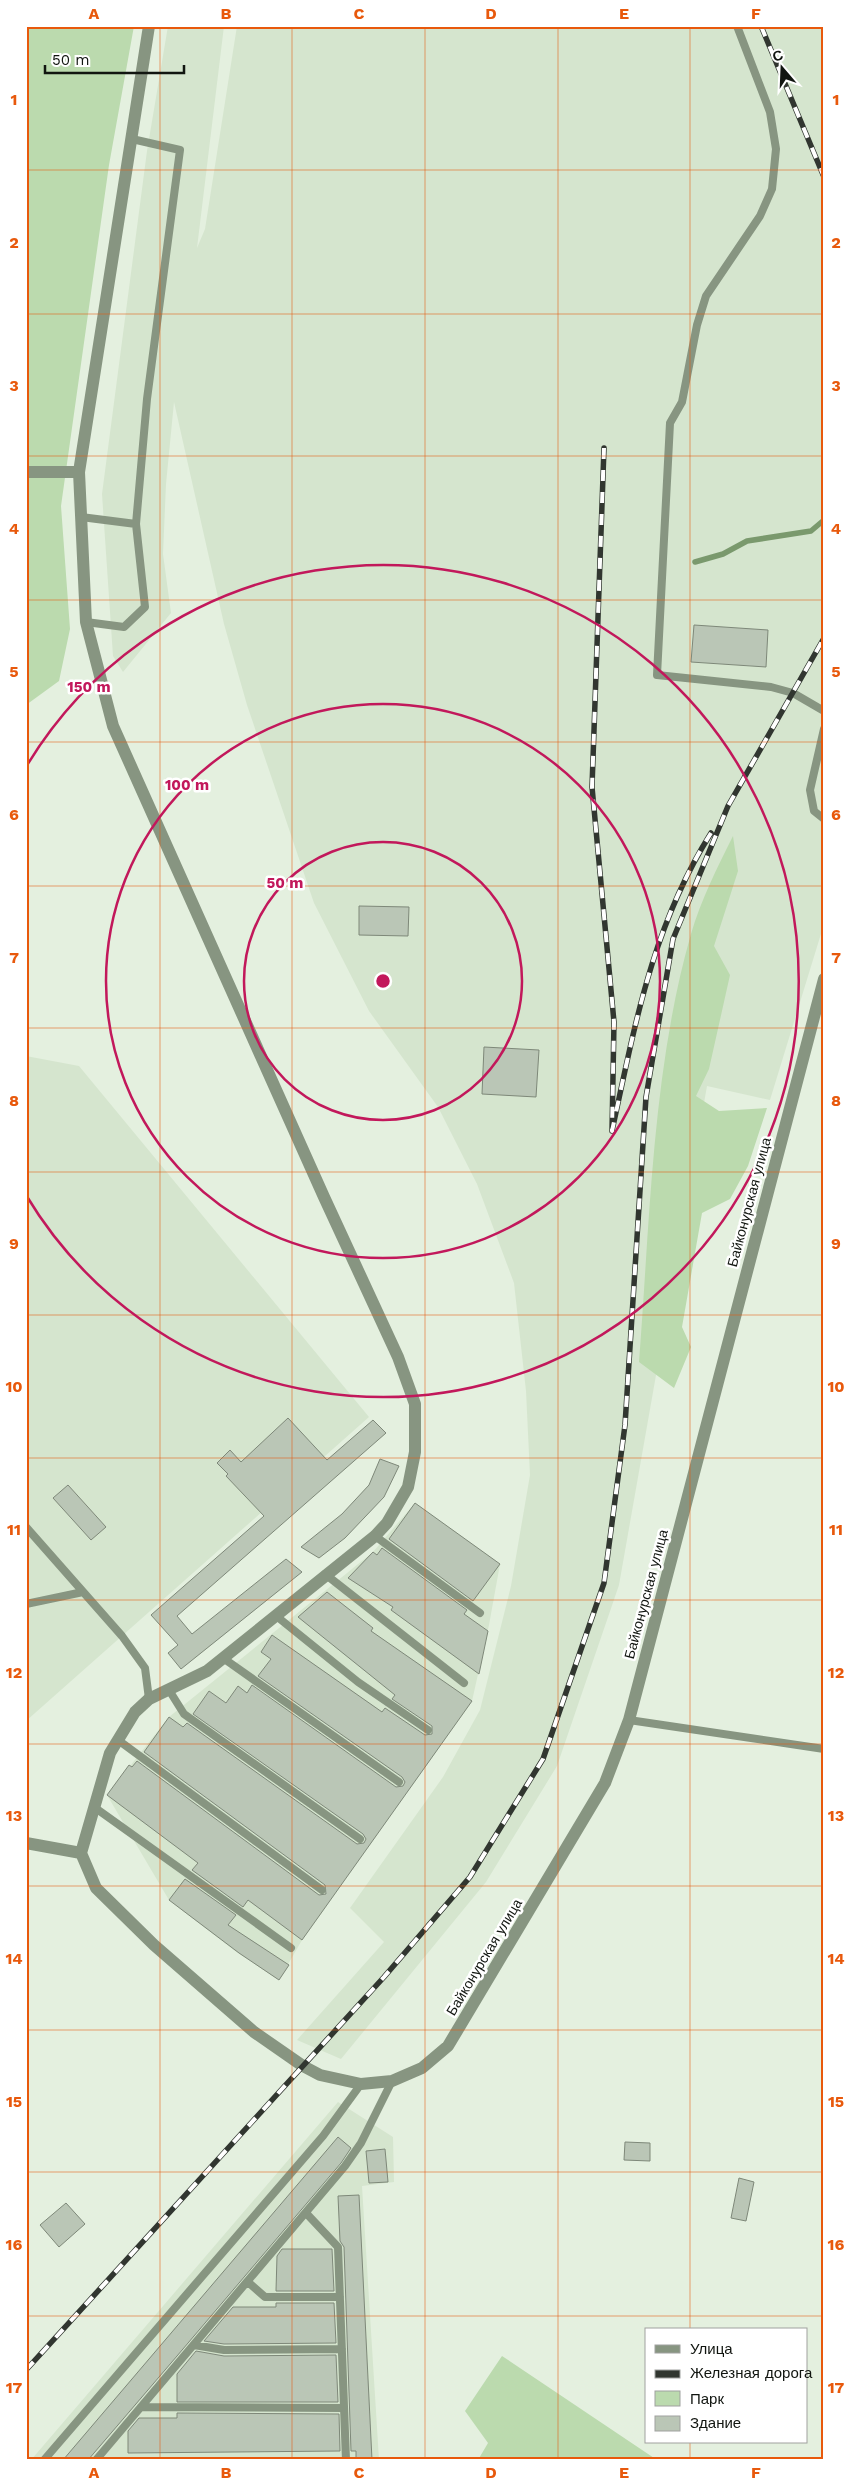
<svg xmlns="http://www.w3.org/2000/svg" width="850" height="2486" viewBox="0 0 850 2486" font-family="'Work Sans',sans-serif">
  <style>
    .built { fill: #d5e5ce }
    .green { fill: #bbdaae }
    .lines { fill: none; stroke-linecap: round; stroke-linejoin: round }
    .stream { stroke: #7a996d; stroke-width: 5.5 }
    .building { fill: #bac6b6; stroke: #7e8879 }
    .lane { stroke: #879581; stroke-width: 8 }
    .street { stroke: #879581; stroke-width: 12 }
    .rail-casing { stroke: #313630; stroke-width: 5.5 }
    .rail { stroke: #fff; stroke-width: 4; stroke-dasharray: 11; stroke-linecap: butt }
    .grid { fill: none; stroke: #e8590c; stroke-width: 1; stroke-opacity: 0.55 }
    .ring { fill: none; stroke: #c2185b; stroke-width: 2.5 }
    .labels { text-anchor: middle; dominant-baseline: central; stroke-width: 5; stroke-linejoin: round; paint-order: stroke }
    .street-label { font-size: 14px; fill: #111510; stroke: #fff }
    .centre { fill: #c2185b; stroke: #fff; stroke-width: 2.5 }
    .ring-label { font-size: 15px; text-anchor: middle; font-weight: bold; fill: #c2185b; stroke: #fff; stroke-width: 5; stroke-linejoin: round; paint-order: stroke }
    .neatline { fill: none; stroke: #e8590c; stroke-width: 2 }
    .grid-label { font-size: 16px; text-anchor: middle; font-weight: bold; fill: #e8590c }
  </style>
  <rect width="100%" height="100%" fill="#e4f0df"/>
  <path class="built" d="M168,26h56l-27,222 8,-19 32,-203h587v898l-54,176 -63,-14 -88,499 -62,181 -71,116 -145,177 -44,-19 87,-98 -34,-34 93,-131 37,-67 31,-124 19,-111 -4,-84 -12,-108 -37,-99 -39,-77 -69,-96 -55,-108 -67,-198 -23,-81 -50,-222 -8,82 -3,70 8,59 -48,59 -10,-16 -11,-162 45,-343z
    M26,1056l53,10 290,351 -343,304z
    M415,1503l85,61 -11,61 -17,76 -170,239 -23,40 -44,-29 -66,-51 -62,-105 62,-78 204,-165z
    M338,2102l55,35 1,45 -32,4 17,274h-348z"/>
  <path class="green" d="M26,26h108l-25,139 -48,341 9,123 -11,52 -33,24z
    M733,836l5,35 -24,75 16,29 -21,94 -13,27 23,15 48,-3 -19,58 -18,33 -28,14 -20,114 9,20 -17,41 -35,-26c11,-141 13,-292 52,-428 10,-34 26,-66 42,-98z
    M502,2356l155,104h-179l10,-17 -23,-32z"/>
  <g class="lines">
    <path class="stream" d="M695,562l28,-8 24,-13 64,-10 13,-11"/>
  </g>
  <path class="building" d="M694,625l74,5 -2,37 -75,-5z
    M359,906l50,1 -1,29 -49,-1z
    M484,1047l55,3 -3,47 -54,-3z
    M288,1418l39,42 46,-40 13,13 -209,183 15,18 94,-75 16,13 -121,97 -13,-16 10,-8 -27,-30 113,-99 -38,-40 2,-2 -11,-11 13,-13 11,12z
    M380,1459l19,7 -15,31 -39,41 -26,20 -18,-11 41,-33 27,-29z
    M68,1485l38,42 -15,13 -38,-42z
    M415,1503l85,61 -27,37 -84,-62z
    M382,1548l85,62 -3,4 24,17 -9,43 -88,-64 2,-3 -45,-29 25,-26 4,3z
    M327,1592l46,36 -2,3 101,70 -170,239 -54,-40 -5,7 -51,-37 6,-7 -91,-68 22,-30 3,2 5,-6 182,134 7,-1 -1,-9 -181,-133 25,-35 14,10 4,-4 170,121 7,-1 2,-4 -3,-5 -170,-120 16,-23 17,12 12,-17 9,7 5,-8 144,102 7,-1 2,-4 -3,-5 -144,-101 13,-17 -10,-7 11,-17 110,77 3,-4 40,27 7,-1v-8l-40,-27 3,-4 -97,-78z
    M185,1879l51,36 -8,10 61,40 -10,15 -40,-27 -70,-53z
    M338,2137l13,11 -10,15 -164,193 -89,104h-25z
    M625,2142l25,1v18l-26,-1z
    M385,2149l3,33 -19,1 -3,-32z
    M739,2178l15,4 -8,39 -15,-3z
    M359,2195l13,265h-16v-9h-5l-7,-204 -4,-6 -2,-45z
    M66,2203l19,21 -26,23 -19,-22z
    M282,2249h50l2,42h-58l1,-35z
    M276,2303h58l2,40 -112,1 -20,-3 29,-34h43z
    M196,2351l28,5 112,-1 2,47h-161v-28z
    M177,2413l162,1 1,37 -212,2v-22l11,-13h38z"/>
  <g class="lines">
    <path class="lane" d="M737,26l33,86 6,37 -4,40 -12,27 -54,80 -9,29 -15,77 -12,21 -13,252 114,12 22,6 31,18
      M81,517l55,7
      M86,622l38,5 21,-20 -9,-83 11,-125 33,-249 -48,-11
      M824,729l-14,61 4,21 10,8
      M26,1527l96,109 23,32 4,31
      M375,1536l105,77
      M325,1574l139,109
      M26,1604l57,-12
      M275,1615l83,67 70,48
      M223,1658l176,124
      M169,1690l15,24 176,125
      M629,1720l195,29
      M118,1740l204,150
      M94,1807l197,141
      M306,2213l32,34 8,213
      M248,2282l17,15h75
      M194,2345l30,5 118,-1
      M141,2407l203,1
      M44,2460l279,-324 38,-52
      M96,2460l249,-294 16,-23 31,-62"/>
    <path class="street" d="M149,26l-70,446 7,150 27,104 211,471 74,160 17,47v48l-7,35 -21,36 -12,13 -168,135 -58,28 -14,13 -25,41 -29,100 15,35 58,57 100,87 49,34 17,9 41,9 31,-3 30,-13 26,-22 157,-263 24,-63 195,-741
      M26,472h53
      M26,1843l55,10"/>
    <g class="rail-casing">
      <path id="rail" d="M761,26l63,151
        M604,448l-12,339 22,235 -2,109c23,-106 40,-204 99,-298
        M26,2370l358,-393 86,-100 73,-118 61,-176 21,-158 21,-328 27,-158 55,-133 96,-168"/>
    </g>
    <use href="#rail" class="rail"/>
  </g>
  <path class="grid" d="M160,26v2434M292,26v2434M425,26v2434M558,26v2434M690,26v2304M26,170h798M26,314h798M26,456h798M26,600h798M26,742h798M26,886h798M26,1028h798M26,1172h798M26,1315h798M26,1458h798M26,1600h798M26,1744h798M26,1886h798M26,2030h798M26,2172h798M26,2316h798M690,2442v18"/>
  <g class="ring">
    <circle cx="383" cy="981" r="139"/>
    <circle cx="383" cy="981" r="277"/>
    <path d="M26 767A416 416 0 1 1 26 1195"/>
  </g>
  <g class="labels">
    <g class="street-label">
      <text transform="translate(749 1202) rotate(-75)">Байконурская улица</text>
      <text transform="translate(646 1594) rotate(-75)">Байконурская улица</text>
      <text transform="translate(484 1957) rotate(-59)">Байконурская улица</text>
    </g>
  </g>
  <circle cx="383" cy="981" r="8" class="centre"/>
  <g class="ring-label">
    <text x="89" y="692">150 m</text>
    <text x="187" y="790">100 m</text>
    <text x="285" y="888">50 m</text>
  </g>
  <rect width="850" height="2486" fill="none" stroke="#ffffff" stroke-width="55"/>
  <rect x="645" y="2328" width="162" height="115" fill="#ffffff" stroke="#a0a19f"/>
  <rect x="655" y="2345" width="25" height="8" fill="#879581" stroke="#a0a19f"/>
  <text x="690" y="2354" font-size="15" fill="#111510">Улица</text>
  <rect x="655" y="2370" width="25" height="8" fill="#313630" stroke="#a0a19f"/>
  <text x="690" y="2378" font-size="15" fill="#111510">Железная дорога</text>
  <rect x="655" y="2391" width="25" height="15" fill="#bbdaae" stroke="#a0a19f"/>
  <text x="690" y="2404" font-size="15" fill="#111510">Парк</text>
  <rect x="655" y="2416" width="25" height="15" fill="#bac6b6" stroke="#a0a19f"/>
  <text x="690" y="2428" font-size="15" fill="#111510">Здание</text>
  <g transform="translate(782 68) rotate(341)" stroke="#ffffff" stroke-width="4" paint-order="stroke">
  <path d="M0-4L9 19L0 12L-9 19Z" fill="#111510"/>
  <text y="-8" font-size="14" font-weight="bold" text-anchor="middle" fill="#111510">С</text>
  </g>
  <path d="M45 65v8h139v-8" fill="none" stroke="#111510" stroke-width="2.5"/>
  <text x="52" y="65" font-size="15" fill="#111510" stroke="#ffffff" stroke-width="4" paint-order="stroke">50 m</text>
  <rect x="28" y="28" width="794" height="2430" class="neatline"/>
  <g class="grid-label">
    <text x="94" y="19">A</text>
    <text x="226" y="19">B</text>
    <text x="359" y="19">C</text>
    <text x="491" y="19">D</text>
    <text x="624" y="19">E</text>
    <text x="756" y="19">F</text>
    <text x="14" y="105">1</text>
    <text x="836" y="105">1</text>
    <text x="14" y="248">2</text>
    <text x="836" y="248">2</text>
    <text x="14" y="391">3</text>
    <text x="836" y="391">3</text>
    <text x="14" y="534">4</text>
    <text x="836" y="534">4</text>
    <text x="14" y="677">5</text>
    <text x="836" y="677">5</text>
    <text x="14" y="820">6</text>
    <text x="836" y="820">6</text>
    <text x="14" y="963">7</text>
    <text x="836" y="963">7</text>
    <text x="14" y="1106">8</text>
    <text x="836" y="1106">8</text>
    <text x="14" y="1249">9</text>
    <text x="836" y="1249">9</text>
    <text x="14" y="1392">10</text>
    <text x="836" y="1392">10</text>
    <text x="14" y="1535">11</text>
    <text x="836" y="1535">11</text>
    <text x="14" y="1678">12</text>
    <text x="836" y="1678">12</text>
    <text x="14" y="1821">13</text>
    <text x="836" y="1821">13</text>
    <text x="14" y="1964">14</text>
    <text x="836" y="1964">14</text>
    <text x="14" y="2107">15</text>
    <text x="836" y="2107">15</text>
    <text x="14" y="2250">16</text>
    <text x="836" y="2250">16</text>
    <text x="14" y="2393">17</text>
    <text x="836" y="2393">17</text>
    <text x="94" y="2478">A</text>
    <text x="226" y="2478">B</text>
    <text x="359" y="2478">C</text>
    <text x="491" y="2478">D</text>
    <text x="624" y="2478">E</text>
    <text x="756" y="2478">F</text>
  </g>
</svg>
